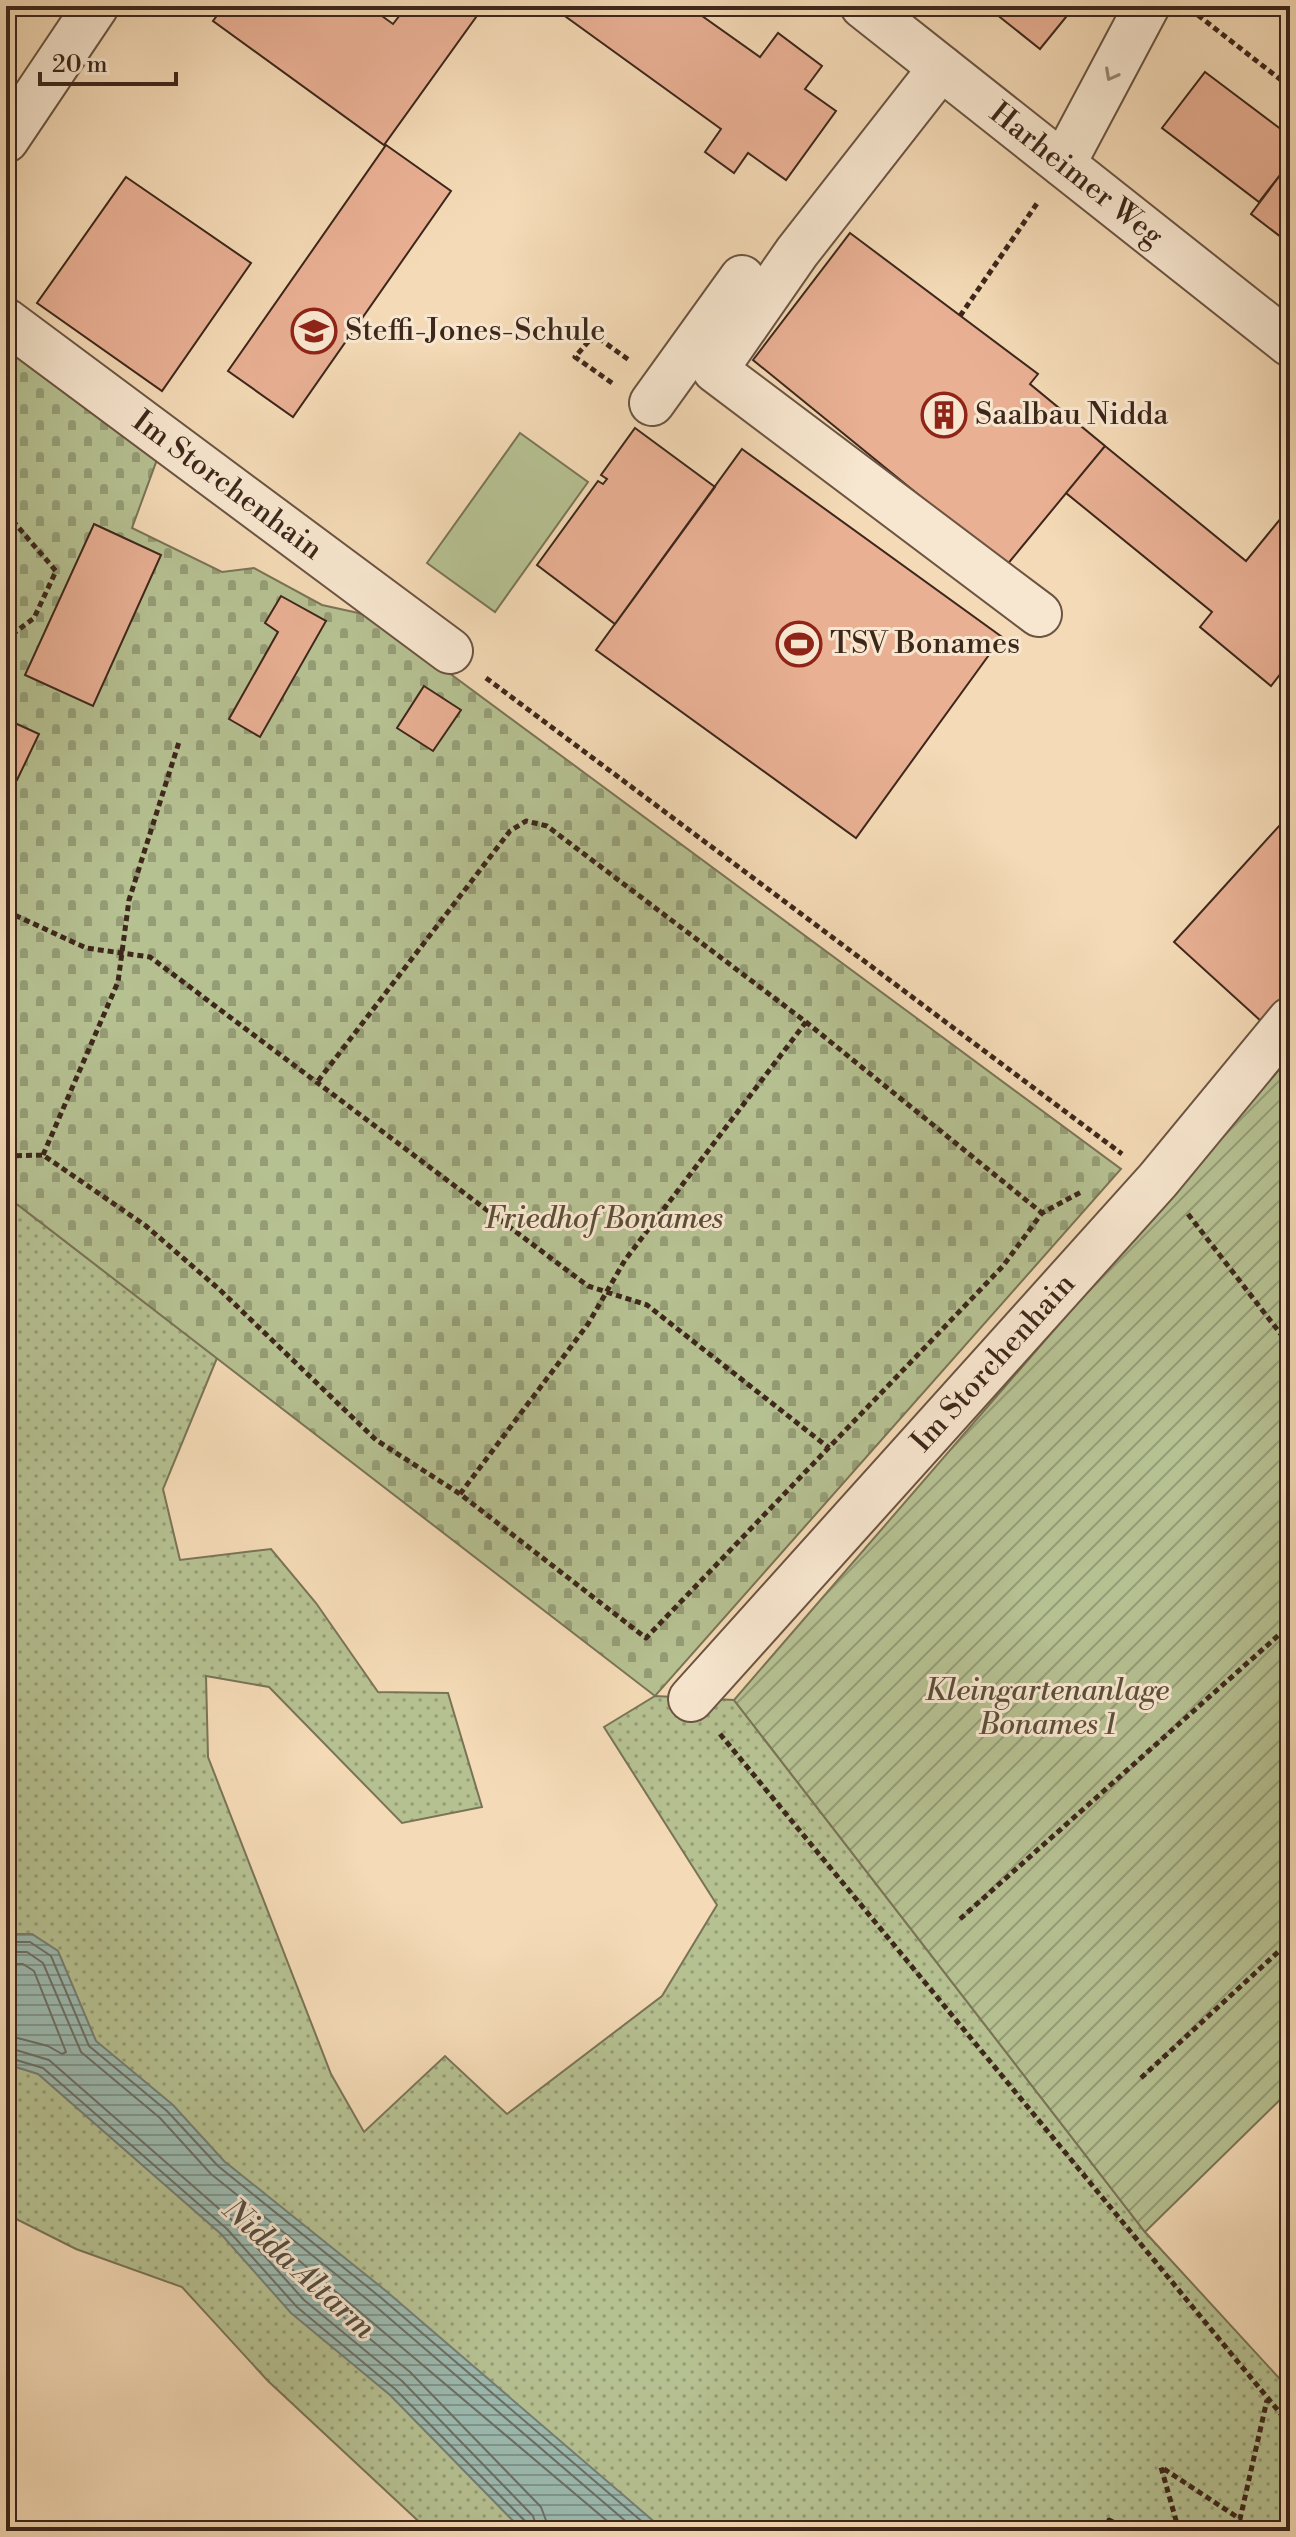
<svg xmlns="http://www.w3.org/2000/svg" width="1296" height="2537" viewBox="0 0 1296 2537" font-family="'Libre Bodoni',serif">
  <style>
    .grass { fill: url(#grass-dots); stroke: #7a7456; stroke-width: 2 }
    .cemetery { fill: url(#cemetery-stones); stroke: #7a7456; stroke-width: 2 }
    .park { fill: #b6c192; stroke: #7a7456; stroke-width: 2 }
    .garden { fill: url(#garden-furrows); stroke: #7a7456; stroke-width: 2 }
    .water { fill: url(#water-rules); stroke: #767f74; stroke-width: 2 }
    .lines { fill: none; stroke-linecap: round; stroke-linejoin: round }
    .shore { stroke: #6c7066; stroke-width: 2 }
    .building { fill: #e9b094; stroke: #3d271b; stroke-width: 2 }
    .minor-casing { stroke: #6b5442; stroke-width: 48 }
    .path { stroke: #3d271b; stroke-width: 5; stroke-dasharray: 6 4; stroke-linecap: butt }
    .minor { stroke: #f8e7d0; stroke-width: 44 }
    .oneway { stroke: #9a8776 }
    .labels { text-anchor: middle; dominant-baseline: central; stroke-width: 6; stroke-linejoin: round; paint-order: stroke }
    .street-label { font-size: 30px; fill: #3d271b; stroke: #f8e7d0 }
    .poi-label { font-size: 30px; fill: #3d271b; stroke: #f8e7d0; text-anchor: start }
    .park-label { font-size: 30px; font-style: italic; fill: #5b4e39; stroke: #f8e7d0 }
    .water-label { font-size: 32px; font-style: italic; fill: #554c40; stroke: #f8e7d0 }
  </style>
  <defs>
    <pattern id="grass-dots" width="8" height="8" patternUnits="userSpaceOnUse" patternTransform="scale(2)"><rect width="8" height="8" fill="#b6c192"/><path d="M2 2h.1M6 6h.1" fill="none" stroke="#959d76" stroke-width="1.8" stroke-linecap="round"/></pattern>
    <pattern id="cemetery-stones" width="16" height="16" patternUnits="userSpaceOnUse" patternTransform="scale(2)"><rect width="16" height="16" fill="#b6c192"/><path d="M2 7V4a2 2 0 0 1 4 0v3zM10 15v-3a2 2 0 0 1 4 0v3z" fill="#959d76"/></pattern>
    <pattern id="garden-furrows" width="10" height="10" patternUnits="userSpaceOnUse" patternTransform="scale(2)"><rect width="10" height="10" fill="#b6c192"/><path d="M-1 1l2-2M0 10L10 0M9 11l2-2" fill="none" stroke="#959d76"/></pattern>
    <pattern id="water-rules" width="6" height="5" patternUnits="userSpaceOnUse" patternTransform="scale(2)"><rect width="6" height="5" fill="#9cbab0"/><path d="M0 2.5h6" fill="none" stroke="#80978e"/></pattern>
  </defs>
  <rect width="100%" height="100%" fill="#f4dab6"/>
  <filter id="stains"><feTurbulence type="fractalNoise" baseFrequency=".0025" numOctaves="4"/><feColorMatrix values="0 0 0 0 .2 0 0 0 0 .09 0 0 0 0 .02 0 0 0 .5 -.17"/></filter>
  <radialGradient id="worn" r=".72"><stop offset=".6" stop-color="#630" stop-opacity="0"/><stop offset="1" stop-color="#630" stop-opacity=".3"/></radialGradient>
  <path class="grass" d="M6,1201l12,4 199,153 -54,131 17,71 91,-11 45,54 62,89 70,1 34,114 -80,16 -133,-136 -63,-11 2,81 123,317 33,58 81,-76 62,58 155,-118 55,-91 -113,-178 51,-31 79,4 411,532 145,158v141h-861l-161,-150 -86,-94 -106,-38 -70,-35z"/>
  <path class="cemetery" d="M6,342l153,112 -27,74 90,44 32,-4 68,37 50,11 749,553 -466,527 -637,-491 -12,-4z"/>
  <path class="park" d="M520,433l68,49 -93,130 -68,-49z"/>
  <path class="garden" d="M1290,1057v1033l-145,142 -411,-532z"/>
  <path class="water" d="M6,1934h26l26,17 38,90 77,64 51,56 162,130 279,240h-142l-133,-136 -99,-82 -70,-79 -183,-160 -32,-10z"/>
  <g class="lines">
    <path class="shore" d="M6,1942h24l21,14 38,90 78,65 51,55 162,131 273,234
      M6,1952h21l16,11 38,89 79,66 51,56 163,131 263,226
      M6,1964h17l11,7 32,81 -4,2 -14,-8 -42,-11
      M6,2047l43,13 184,161 71,79 98,81 131,135 5,15
      M6,2057l37,11 184,161 70,78 98,82 131,133 2,9
      M550,2531l-9,-24 -131,-135 -98,-81 -35,-39v-5h6l336,284"/>
  </g>
  <path class="building" d="M224,6h144l25,18 14,-18h77l-100,139 -171,-124z
    M551,6h137l72,51 18,-24 44,33 -17,23 31,22 -50,69 -38,-27 -14,20 -29,-21 16,-23z
    M986,6h89l-35,43z
    M1205,72l85,64v26l-31,40 -97,-74z
    M386,145l65,46 -158,226 -65,-46z
    M1290,162v82l-39,-30z
    M126,177l125,86 -89,128 -125,-88z
    M850,233l188,141 -8,10 75,62 -99,120 -253,-206z
    M635,428l80,59 -100,137 -78,-59 61,-84 5,3 4,-5 -6,-4z
    M1105,446l141,115 44,-54v165l-5,-4 -14,18 -71,-59 12,-15 -146,-119z
    M742,449l260,188 -146,201 -260,-188z
    M94,524l67,31 -68,151 -68,-31z
    M281,596l45,25 -66,116 -31,-18 49,-87 -13,-9z
    M424,686l37,24 -28,41 -36,-23z
    M6,719l33,15 -22,46 -11,-5z
    M1290,814v177l-28,31 -88,-80z"/>
  <g class="lines">
    <g class="minor-casing">
      <g id="minor">
        <path id="s1" d="M863,6l427,338"/>
        <path d="M941,68l-144,184 -82,118 324,244"/>
        <path d="M6,140l90,-134"/>
        <path d="M1063,164l84,-158"/>
        <path id="s2" d="M6,321l444,330"/>
        <path d="M652,403l90,-125"/>
        <path id="s3" d="M691,1699l467,-519 132,-160"/>
      </g>
    </g>
    <path class="path" d="M1190,9l100,78
      M960,316l78,-114
      M612,383l-37,-26 19,-22 35,25
      M6,513l50,58 -22,47 -28,21
      M486,678l636,476
      M6,911l80,37 64,9 438,329 59,19 182,143
      M318,1081l192,-250 16,-10 21,5 259,196 236,191
      M43,1155l75,-173 11,-82 50,-158
      M6,1156l37,-1 103,71 74,64 156,150 84,54 186,144 357,-372 39,-53 41,-22
      M1188,1214l102,132
      M460,1494l128,-170 37,-64 181,-238
      M720,1734l570,691
      M960,1919l330,-294
      M1141,2078l149,-137
      M1110,2531l-1,-11 22,11
      M1179,2531l-18,-64 79,52 27,-119"/>
    <use href="#minor" class="minor"/>
  </g>
  <defs><path id="oneway-chevron" d="M-2-3.5L2.5 0L-2 3.5" fill="none" stroke-width="1.6" stroke-linecap="round" stroke-linejoin="round" transform="scale(2)"/></defs>
  <use class="oneway" href="#oneway-chevron" transform="translate(1111 75) rotate(118)"/>
  <defs>
    <g id="school-ring" transform="scale(2.3)"><circle r="9.5" fill="#f8e7d0" stroke="#8f2418" stroke-width="1.5"/><path d="M0-5L7-2L0 1L-7-2ZM-4 1L0 2.5L4 1V4Q0 6-4 4Z" fill="#8f2418"/></g>
    <g id="building-ring" transform="scale(2.3)"><circle r="9.5" fill="#f8e7d0" stroke="#8f2418" stroke-width="1.5"/><path d="M-4-6H4V6H1V3H-1V6H-4ZM-2.5-4.3h1.7v1.8h-1.7ZM.8-4.3h1.7v1.8H.8ZM-2.5-1h1.7V.8h-1.7ZM.8-1h1.7V.8H.8Z" fill="#8f2418"/></g>
    <g id="stadium-ring" transform="scale(2.3)"><circle r="9.5" fill="#f8e7d0" stroke="#8f2418" stroke-width="1.5"/><path d="M0-5a6.5 5 0 1 0 0 10a6.5 5 0 1 0 0-10ZM-3.5-1.8h7v3.6h-7Z" fill="#8f2418"/></g>
  </defs>
  <g fill-rule="evenodd">
    <use href="#school-ring" x="314" y="331"/>
    <use href="#building-ring" x="944" y="415"/>
    <use href="#stadium-ring" x="799" y="644"/>
  </g>
  <g class="labels">
    <g class="street-label">
      <text stroke="none"><textPath href="#s1" startOffset="272">Harheimer Weg</textPath></text>
      <text stroke="none"><textPath href="#s2" startOffset="276">Im Storchenhain</textPath></text>
      <text stroke="none"><textPath href="#s3" startOffset="452">Im Storchenhain</textPath></text>
    </g>
    <g class="poi-label">
      <text x="345" y="331">Steffi-Jones-Schule</text>
      <text x="975" y="415">Saalbau Nidda</text>
      <text x="830" y="644">TSV Bonames</text>
    </g>
    <g class="park-label">
      <text x="604" y="1219">Friedhof Bonames</text>
      <text x="1047" y="1691">Kleingartenanlage<tspan x="1047" dy="34">Bonames 1</tspan></text>
    </g>
    <g class="water-label">
      <text transform="translate(299 2269) rotate(42)">Nidda Altarm</text>
    </g>
  </g>
  <rect width="1296" height="2537" fill="none" stroke="#f4dab6" stroke-width="32"/>
  <rect x="8" y="8" width="1280" height="2521" fill="none" stroke="#3d271b" stroke-width="4"/>
  <rect x="16" y="16" width="1264" height="2505" fill="none" stroke="#3d271b" stroke-width="2"/>
  <path d="M40 72v12h136v-12" fill="none" stroke="#3d271b" stroke-width="4"/>
  <text x="52" y="72" font-size="24" fill="#3d271b" stroke="#f8e7d0" stroke-width="6" paint-order="stroke">20 m</text>
  <rect width="100%" height="100%" filter="url(#stains)"/>
  <rect width="100%" height="100%" fill="url(#worn)"/>
</svg>
